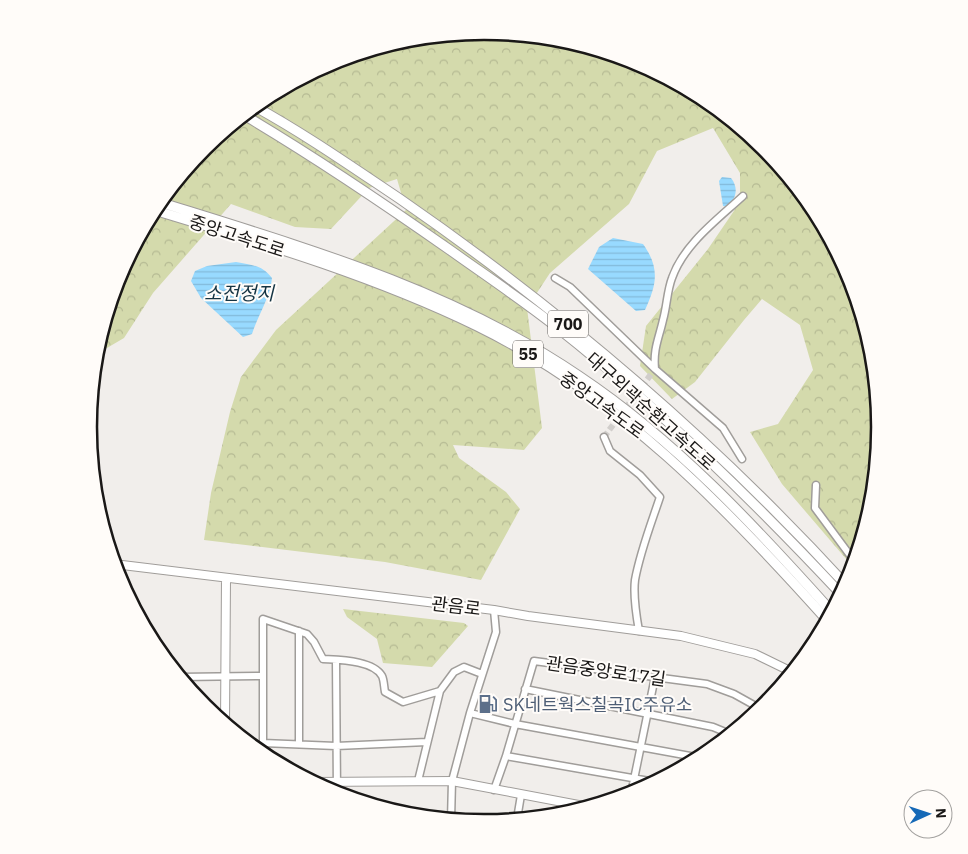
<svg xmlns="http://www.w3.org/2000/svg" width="968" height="854" viewBox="0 0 968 854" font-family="'IBM Plex Sans','Noto Sans KR',sans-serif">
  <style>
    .forest { fill: url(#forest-crowns) }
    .water { fill: url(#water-rules) }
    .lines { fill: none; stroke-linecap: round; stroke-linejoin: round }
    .minor-tunnel { stroke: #d1cecb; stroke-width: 6; stroke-dasharray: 6 3; stroke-linecap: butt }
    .minor-casing { stroke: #a09d9a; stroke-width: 9 }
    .major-casing { stroke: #a09d9a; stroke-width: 10 }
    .highway-casing { stroke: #a09d9a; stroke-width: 11 }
    .minor { stroke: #fff; stroke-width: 6 }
    .major { stroke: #fff; stroke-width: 8 }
    .highway { stroke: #fff; stroke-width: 9 }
    .labels { text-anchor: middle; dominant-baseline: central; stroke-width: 4; stroke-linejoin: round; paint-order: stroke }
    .shield { fill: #fffcf9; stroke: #5f5c5b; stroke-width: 1 }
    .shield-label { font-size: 16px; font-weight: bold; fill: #1a1817 }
    .street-label { font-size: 18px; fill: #1a1817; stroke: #fffcf9 }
    .service-label { font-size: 18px; fill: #4e5e75; stroke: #fffcf9; text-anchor: start }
    .water-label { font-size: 19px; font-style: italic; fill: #153443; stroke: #fffcf9 }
    .rim { fill: none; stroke: #1a1817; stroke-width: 2.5 }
  </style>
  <defs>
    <pattern id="forest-crowns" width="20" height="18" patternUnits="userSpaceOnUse" patternTransform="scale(1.25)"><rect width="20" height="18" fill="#d4daac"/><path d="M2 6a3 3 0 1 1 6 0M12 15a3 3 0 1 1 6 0" fill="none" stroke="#b5ba93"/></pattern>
    <pattern id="water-rules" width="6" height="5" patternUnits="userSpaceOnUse" patternTransform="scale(1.25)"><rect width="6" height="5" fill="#98daff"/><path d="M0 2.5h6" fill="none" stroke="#82bada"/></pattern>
  </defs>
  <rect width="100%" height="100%" fill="#f1eeeb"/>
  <path class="forest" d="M484,31l77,8 75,22 68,37 60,49 49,60 37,69 22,74 8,77 -8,77 -19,63 -71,-83 -32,-52 28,-8 35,-54 -13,-45 -38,-26 -18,21 -49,62 -23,17 -32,-33 6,-40 62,-77 32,-47v-29l-27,-45 -56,23 -28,53 -79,69 -23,35 15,120 -18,22 -71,-5 6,13 47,34 14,17 -39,71 -96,-18 -181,-22 7,-47 19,-81 11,-35 35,-47 130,-120 -9,-31 -28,9 -38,41 -36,-2 -64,-23 -78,89 -29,45 -29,17 23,-80 37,-68 49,-60 60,-49 69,-37 74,-22z
    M343,609l121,14 4,3 -36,41 -49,-4 -6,-24 -30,-22z"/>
  <path class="water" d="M722,177l9,1c8,10 5,20 -3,29l-5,-1 -4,-25z
    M613,238l30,6c17,24 14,40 2,66l-9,1 -48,-42 11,-22z
    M236,262c16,3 26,3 36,16 -2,20 -14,37 -20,56l-9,3 -42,-39 -10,-17 4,-10 12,-5z"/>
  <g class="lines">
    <path class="minor-tunnel" d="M604,437l51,-68"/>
    <g class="minor-casing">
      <path id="minor" d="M555,278l15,9 85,82 68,59 19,31
        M655,369c-2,-20 4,-31 8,-49 4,-14 4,-29 9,-42 12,-34 45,-58 71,-82
        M604,437l6,14 30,24 20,22c-9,27 -20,55 -25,83 -2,16 1,34 4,51
        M816,485l-1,23 40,54
        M299,631v113
        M336,660l1,134
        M180,677l83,-1
        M525,689l188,38 17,7
        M470,713l45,11 186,34
        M263,743l73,3 91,-4
        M263,755v-136l44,15 7,8 9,17c16,1 50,1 59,17 2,4 2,11 3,16l18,10 37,-11 14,-19 10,-5 18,7
        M506,756l149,26
        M418,781l22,-90
        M494,790l12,-34 28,-95 173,23 27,10 27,15
        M631,794l24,-117
        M563,814l2,-11
        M517,819l4,-24
        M451,820l1,-39 18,-68 26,-81 -2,-22"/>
    </g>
    <g class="major-casing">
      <path id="major" d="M114,564l380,46 34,6 153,20 74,18 37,18
        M225,724l1,-146
        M313,782l139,-1 137,26"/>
    </g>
    <g class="highway-casing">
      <path id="highway" d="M254,106c51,28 98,61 146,93 162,112 313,241 446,386
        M244,115c71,42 139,88 206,135 35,25 71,49 104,75 102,80 198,174 287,269
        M159,202c144,45 294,88 420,174 97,65 175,149 253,236
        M154,210c109,33 220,66 323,116 141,69 247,179 350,294"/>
    </g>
    <use href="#minor" class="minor"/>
    <use href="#major" class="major"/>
    <use href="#highway" class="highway"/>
  </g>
  <defs>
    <g id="fuel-bare" transform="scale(1.5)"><path d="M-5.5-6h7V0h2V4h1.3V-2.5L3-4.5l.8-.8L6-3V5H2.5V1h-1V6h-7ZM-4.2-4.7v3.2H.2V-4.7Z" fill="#5c6f8a" stroke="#fffcf9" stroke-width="2.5" paint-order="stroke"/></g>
  </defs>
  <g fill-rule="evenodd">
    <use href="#fuel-bare" x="488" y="704"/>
  </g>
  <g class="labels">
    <g class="shield">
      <rect x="548" y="310.5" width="40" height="27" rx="4"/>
      <rect x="513" y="340.5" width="30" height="27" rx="4"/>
    </g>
    <g class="shield-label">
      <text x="568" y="324">700</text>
      <text x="528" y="354">55</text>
    </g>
    <g class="street-label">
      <text transform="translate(237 236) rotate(18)">중앙고속도로</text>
      <text transform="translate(602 405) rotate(36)">중앙고속도로</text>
      <text transform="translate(651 411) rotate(42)">대구외곽순환고속도로</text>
      <text transform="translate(456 606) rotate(7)">관음로</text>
      <text transform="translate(606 671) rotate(8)">관음중앙로17길</text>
    </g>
    <g class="service-label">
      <text x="503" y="704">SK네트웍스칠곡IC주유소</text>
    </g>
    <g class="water-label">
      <text x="239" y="293">소전정지</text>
    </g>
  </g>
  <path d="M0 0H968V854H0ZM97 427a387 387 0 1 1 774 0a387 387 0 1 1-774 0Z" fill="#fffcf9" fill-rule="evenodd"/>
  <path class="rim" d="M97 427a387 387 0 1 1 774 0a387 387 0 1 1-774 0Z"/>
  <g transform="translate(928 814) rotate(87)"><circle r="24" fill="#fffcf9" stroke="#a3a19f"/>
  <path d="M0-4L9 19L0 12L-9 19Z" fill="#1669b7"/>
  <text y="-8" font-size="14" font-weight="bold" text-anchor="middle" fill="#1a1817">N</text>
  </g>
</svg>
